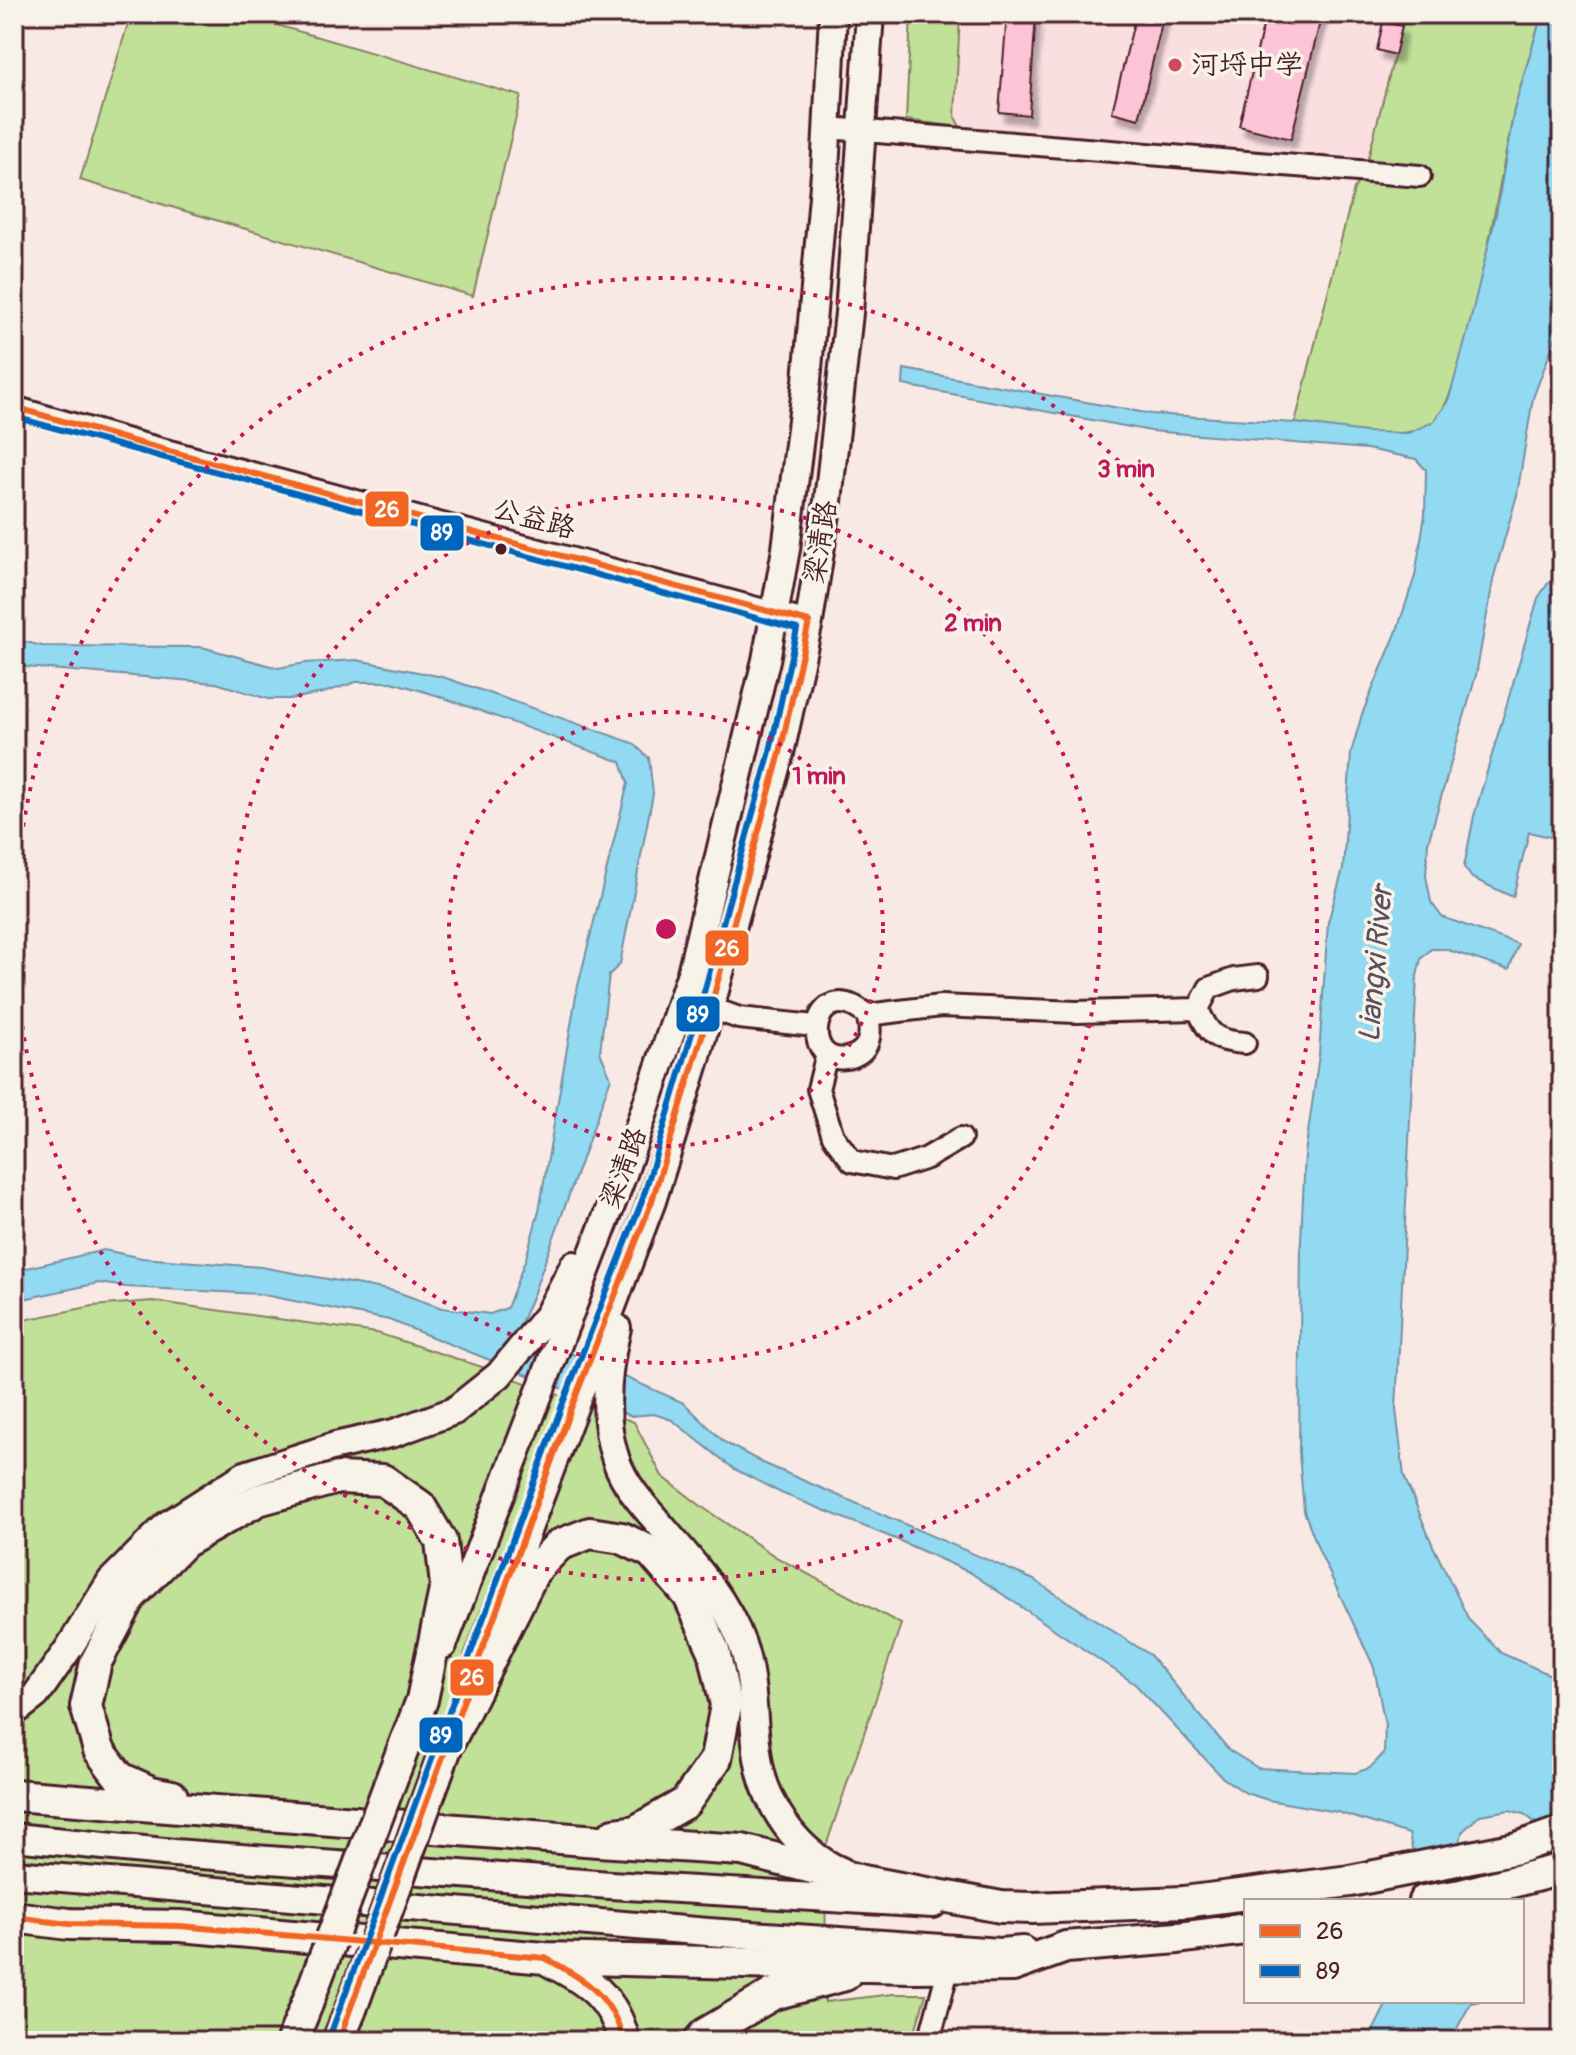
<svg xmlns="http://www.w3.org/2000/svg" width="1576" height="2055" viewBox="0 0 1576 2055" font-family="Pangolin,'LXGW WenKai TC',sans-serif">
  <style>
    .built { fill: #fadee0 }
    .green { fill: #c1e098; stroke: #868062; stroke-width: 2 }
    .water { fill: #91daf2; stroke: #758fa2; stroke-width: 2 }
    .building { fill: #fdc3d6; stroke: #4a1f2b; stroke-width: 2; filter: url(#shadow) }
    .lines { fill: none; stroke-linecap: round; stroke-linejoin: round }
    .minor-casing { stroke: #4a1f2b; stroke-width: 26 }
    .major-casing { stroke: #4a1f2b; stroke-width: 32 }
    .highway-casing { stroke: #4a1f2b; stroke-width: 36 }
    .minor { stroke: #f7f3e8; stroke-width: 20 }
    .major { stroke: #f7f3e8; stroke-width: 26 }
    .highway { stroke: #f7f3e8; stroke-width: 30 }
    .highway-bridge-casing { stroke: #4a1f2b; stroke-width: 36; stroke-linecap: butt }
    .highway-bridge { stroke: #f7f3e8; stroke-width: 30 }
    .bus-1-casing { stroke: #f7f3e8; stroke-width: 12 }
    .bus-2-casing { stroke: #f7f3e8; stroke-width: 12 }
    .bus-1 { stroke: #f26522; stroke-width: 6 }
    .bus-2 { stroke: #0065bd; stroke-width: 6 }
    .ring { fill: none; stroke: #c2185b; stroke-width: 4; stroke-dasharray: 4 8 }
    .poi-dot { fill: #d1495b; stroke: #f7f3e8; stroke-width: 3 }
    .bus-dot { fill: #4a1f2b; stroke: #f7f3e8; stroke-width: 3 }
    .labels { text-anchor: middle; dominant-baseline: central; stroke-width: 7; stroke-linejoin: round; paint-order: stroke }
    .poi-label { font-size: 28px; fill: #4a1f2b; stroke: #f7f3e8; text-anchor: start }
    .street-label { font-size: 28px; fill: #4a1f2b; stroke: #f7f3e8 }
    .water-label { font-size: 30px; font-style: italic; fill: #5c4e5d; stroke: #f7f3e8 }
    .centre { fill: #c2185b; stroke: #f7f3e8; stroke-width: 4 }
    .ring-label { font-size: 24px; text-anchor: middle; font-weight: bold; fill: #c2185b; stroke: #f7f3e8; stroke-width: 7; stroke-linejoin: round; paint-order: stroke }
    .line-badge { stroke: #f7f3e8; stroke-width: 3 }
    .badge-label { font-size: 22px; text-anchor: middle; font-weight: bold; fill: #fff }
  </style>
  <defs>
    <filter id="shadow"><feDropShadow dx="5" dy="9" stdDeviation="2" flood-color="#0004"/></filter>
  </defs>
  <rect width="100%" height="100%" fill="#f8e9e4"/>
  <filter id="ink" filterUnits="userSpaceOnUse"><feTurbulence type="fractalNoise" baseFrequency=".0125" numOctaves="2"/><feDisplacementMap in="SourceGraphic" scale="16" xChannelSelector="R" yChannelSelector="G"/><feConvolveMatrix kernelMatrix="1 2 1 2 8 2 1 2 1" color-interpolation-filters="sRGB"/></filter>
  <g filter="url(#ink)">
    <path class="built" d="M960,14h445l-40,156 -405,-43 -5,-10z"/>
    <path class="green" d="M131,14h108l282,82 -48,200 -393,-116z
      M911,14h49l-5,103 5,10 -54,-7z
      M1405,14h137c-9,31 -19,62 -27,93 -13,54 -47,290 -83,316 -31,22 -101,4 -137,0l59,-234 11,-19z
      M152,1301l225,32 102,33 155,56 28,54 43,33 71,48 125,67 -75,222 -1,156 68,-8h33l-14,47h-898v-719l79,-16z"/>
    <path class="water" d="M1542,14h20v307l-29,77 -16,97 -23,81 -18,99 -48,168 -2,33 5,26 11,15 76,27 -9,26 -64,-21h-14l-10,10 -4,17 -21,433 8,67 29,70 36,74 32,33 61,27v163l-38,-29 -15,-4 -29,5 -18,17 -14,69 -27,-9 -12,-58 -72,-22 -69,-12 -22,-7 -23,-15 -88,-94 -164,-111 -73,-33 -117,-47 -47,-24 -62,-49 -18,-6 -23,2 -242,-96 -130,-26 -133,-7 -27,-4 -85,18v-30l90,-21 38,8 119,9 133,24 48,17 48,6 17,-6 19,-50 13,-47 38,-221 51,-207 -7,-21 -182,-66 -47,-14h-36l-33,11 -33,6h-22l-52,-16 -190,-16 -12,-5v-23l28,7 160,1 76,21 27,-5 52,-3 86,17 190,66 16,15 4,36 -33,170 -11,11 -9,77 11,26 -78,217 -15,35 166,73 40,39 39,21 271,117 116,75 79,95 29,18 97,5 15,-5 14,-15 1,-28 -11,-58 -54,-114 -16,-42 -5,-57 2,-215 4,-85 14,-99 9,-133 15,-53 8,-116 11,-39 33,-78 20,-60 10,-61 1,-45 -10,-11 -49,-10 -216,-18 -248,-46 1,-16 248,45 143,9 71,9 42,1 25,-11 15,-20 19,-68 29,-120 18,-104z
      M1562,576v264l-33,-8 -16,65 -41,-19 -8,-11 10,-51 64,-218 11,-16z
      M1388,2001h94l-11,2 -21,38h-82z"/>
    <path class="building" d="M1007,14h29l-7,101 -30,-3z
      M1136,14h28l-25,105 -27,-7z
      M1266,14h56l-31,125 -52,-13z
      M1383,22l19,4 -7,29 -18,-5z"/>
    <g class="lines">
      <g class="minor-casing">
        <path id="minor" d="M828,128l592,48
          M14,407l118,34 677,181
          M683,998l56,20 76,8
          M1198,1009l11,-21 25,-9 24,-3
          M867,1015c6,19 3,38 -20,43 -49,9 -35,-88 20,-43l74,-9 135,6 122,-3c11,27 18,32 47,34
          M827,1054l-9,35 15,47 19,25 41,8 34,-11 34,-20
          M929,2041l20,-75"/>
      </g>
      <g class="major-casing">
        <path id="major" d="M617,1328c-10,42 -16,90 -1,132 10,29 33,51 52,74 29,33 59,68 74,110 13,37 10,77 16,114 7,47 39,94 83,113
          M443,1645l180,-471 68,-201 75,-313 20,-111 21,-169 18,-207 8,-159
          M479,1658l173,-457 45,-145 83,-303 29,-131 19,-121 21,-188 21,-299
          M14,1712l22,-17 33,-47 42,-67 56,-56 78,-50 90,-29 59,-13 60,-22 45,-36 49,-60 26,-50
          M14,1837l160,16 436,32 323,19
          M14,1874l694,58 292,20 23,-2"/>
      </g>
      <g class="highway-casing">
        <path id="highway" d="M435,1778l11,-30 88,-177 25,-26 31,-12 32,5 29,14 38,44 25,55 12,54 -10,54 -31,44 -49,28 -22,3
          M14,1795l584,46 144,9 121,31 138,26 31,1 152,-6 166,-21 167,-33 45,-16
          M172,1796l-21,-4 -31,-14 -21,-28 -13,-44 10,-44 35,-66 53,-54 74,-42 80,-22 45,2 37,26 21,35 5,44 -24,115 -29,75
          M1424,1901l37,-6 101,-26
          M14,1917l55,7 111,2 365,32 365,9 103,-1 53,-19 112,-9 68,-9
          M550,1961c38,19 64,37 74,80
          M292,2041l15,-37
          M338,2041l13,-32
          M699,2041l6,-7 68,-40 72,-19"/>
      </g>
      <use href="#minor" class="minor"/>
      <use href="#major" class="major"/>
      <use href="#highway" class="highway"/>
      <g class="highway-bridge-casing">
        <path id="highway-bridge" d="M307,2004l86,-229
          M351,2009l84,-231"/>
      </g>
      <use href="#highway-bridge" class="highway-bridge"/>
      <g class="bus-1-casing">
        <path id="bus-1" d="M14,407l118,34 677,181 -29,131 -69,253 -59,195 -82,210 -226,615 -3,15
          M14,1917l55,7 111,2 365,32c40,21 66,37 79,83"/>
      </g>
      <g class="bus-2-casing">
        <path id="bus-2" d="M14,417l783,212 -27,122 -69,252 -58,195 -82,210 -232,630"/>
      </g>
      <use href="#bus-1" class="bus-1"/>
      <use href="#bus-2" class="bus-2"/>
    </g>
  </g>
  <g class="ring">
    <circle cx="666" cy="929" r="217"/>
    <circle cx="666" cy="929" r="434"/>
    <circle cx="666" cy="929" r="651"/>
  </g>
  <circle class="poi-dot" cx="1175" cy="65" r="8"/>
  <circle class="bus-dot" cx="501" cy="549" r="7"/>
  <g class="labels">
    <g class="poi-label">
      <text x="1191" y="65">河埒中学</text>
    </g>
    <g class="street-label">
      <text transform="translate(534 519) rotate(15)">公益路</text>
      <text transform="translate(821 542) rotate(-81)">梁清路</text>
      <text transform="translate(624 1168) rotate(-70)">梁清路</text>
    </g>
    <g class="water-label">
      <text transform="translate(1376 964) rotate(-85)">Liangxi River</text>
    </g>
  </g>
  <circle cx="666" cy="929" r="12" class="centre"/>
  <g class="ring-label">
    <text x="1126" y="477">3 min</text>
    <text x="973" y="631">2 min</text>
    <text x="819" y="784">1 min</text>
  </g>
  <g class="line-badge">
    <rect x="364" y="490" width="46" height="38" rx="8" fill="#f26522"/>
    <rect x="419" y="514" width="46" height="38" rx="8" fill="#0065bd"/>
    <rect x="704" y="929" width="46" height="38" rx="8" fill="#f26522"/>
    <rect x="675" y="995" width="46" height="38" rx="8" fill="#0065bd"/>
    <rect x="449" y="1658" width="46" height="39" rx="8" fill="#f26522"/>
    <rect x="418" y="1716" width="46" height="38" rx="8" fill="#0065bd"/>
  </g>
  <g class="badge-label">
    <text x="387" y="517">26</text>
    <text x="442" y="540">89</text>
    <text x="727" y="956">26</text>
    <text x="698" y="1022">89</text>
    <text x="472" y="1685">26</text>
    <text x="441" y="1743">89</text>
  </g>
  <rect width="1576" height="2055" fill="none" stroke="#f7f3e8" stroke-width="48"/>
  <rect x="24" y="24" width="1528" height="2007" fill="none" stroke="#4a1f2b" stroke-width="3" filter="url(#ink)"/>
  <rect x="1244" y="1899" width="280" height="104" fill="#f7f3e8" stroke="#b29e9c" stroke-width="2"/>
  <rect x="1260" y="1925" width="40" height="12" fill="#f26522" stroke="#b29e9c" stroke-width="2"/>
  <text x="1316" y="1939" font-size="24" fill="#4a1f2b">26</text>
  <rect x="1260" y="1965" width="40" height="12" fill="#0065bd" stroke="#b29e9c" stroke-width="2"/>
  <text x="1316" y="1979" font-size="24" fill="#4a1f2b">89</text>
</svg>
